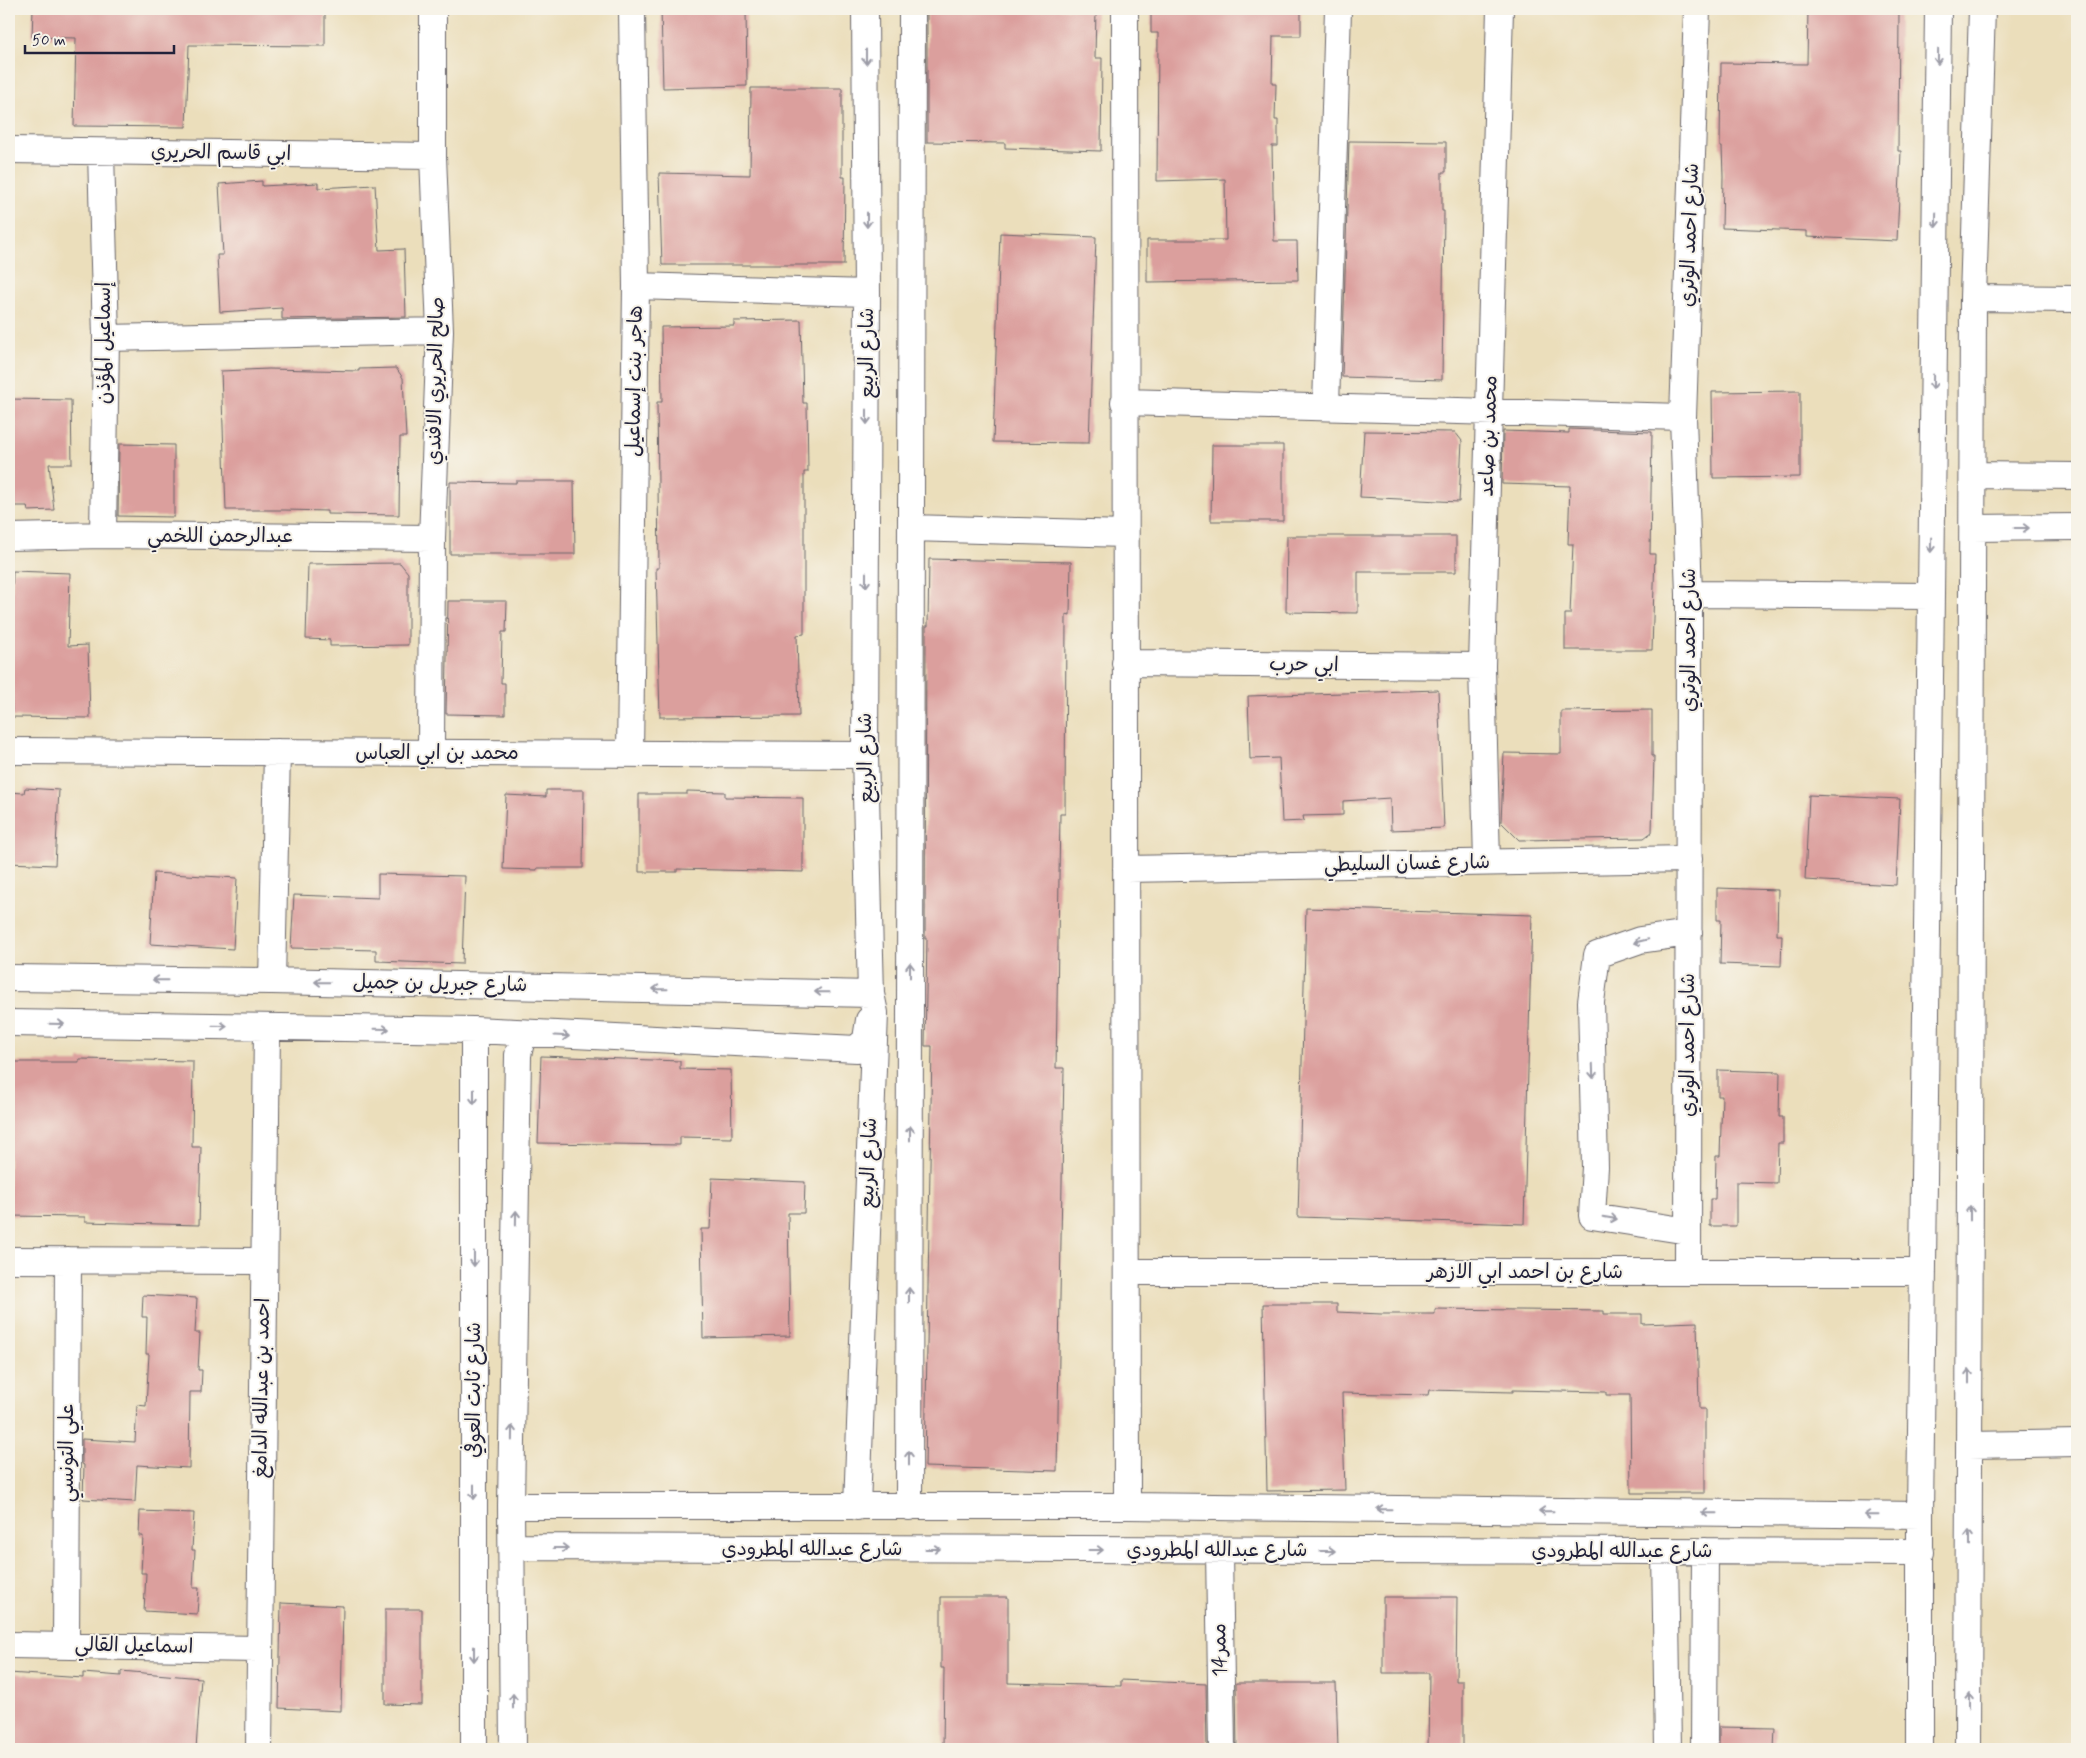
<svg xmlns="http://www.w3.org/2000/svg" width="2086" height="1758" viewBox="0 0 2086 1758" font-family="Mynerve,'Playpen Sans Arabic',sans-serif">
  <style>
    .building { fill: #db9f9d }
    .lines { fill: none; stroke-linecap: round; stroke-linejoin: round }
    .minor-casing { stroke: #686468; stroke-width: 28 }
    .minor { stroke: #fff; stroke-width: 26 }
    .oneway { stroke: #9c9ca7 }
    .labels { text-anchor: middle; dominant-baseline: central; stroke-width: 4; stroke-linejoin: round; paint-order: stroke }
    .street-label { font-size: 20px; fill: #22223b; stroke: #f7f3e8 }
  </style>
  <rect width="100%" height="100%" fill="#f7f3e8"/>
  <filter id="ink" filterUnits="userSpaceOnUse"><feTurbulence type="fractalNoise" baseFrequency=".02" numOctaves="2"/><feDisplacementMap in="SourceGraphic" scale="10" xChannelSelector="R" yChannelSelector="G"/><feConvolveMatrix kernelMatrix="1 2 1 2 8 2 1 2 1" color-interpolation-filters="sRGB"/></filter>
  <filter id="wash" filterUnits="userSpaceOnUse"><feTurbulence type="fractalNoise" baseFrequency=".0096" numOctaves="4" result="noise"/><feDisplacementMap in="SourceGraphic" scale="20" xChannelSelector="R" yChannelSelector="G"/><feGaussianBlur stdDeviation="1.12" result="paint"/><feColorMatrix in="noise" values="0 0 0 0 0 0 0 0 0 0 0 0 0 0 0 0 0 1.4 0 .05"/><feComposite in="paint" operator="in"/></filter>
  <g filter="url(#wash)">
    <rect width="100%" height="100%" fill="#ebdebb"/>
    <g id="blocks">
      <path class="building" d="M33,9h292v37l-136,-1 -3,82 -112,-1 2,-88 -44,-1z
        M661,9h85l1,77 -84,2z
        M927,9h169l-1,49h7l-1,93 -96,-3v-5l-78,-1z
        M1151,9h150v27h-28l-1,48h4l-1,36h3v26h-6l2,95h23l1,39 -151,2v-42h79l-1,-61 -68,2 1,-148h-7z
        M1808,9h91l-1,142h3l-4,90 -90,-4v-6l-85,-3 1,-52 -1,-29h-2l1,-84 86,1z
        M751,88h91v89h3l-1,88h-182l-3,-92 91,2z
        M1349,141l97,1v30h-4v39h2l-2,169 -100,-3z
        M262,181v5l56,-3v5l57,-3 4,65 25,-1 2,68 -124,2v-11l-62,4 -3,-57h6l-4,-71z
        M1000,233l96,4 -7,206 -96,-1z
        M801,320l2,83h4l1,69h-4v162l-7,1 2,81 -139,1 -4,-149h3l-2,-166h5l-1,-75 73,-1v-5z
        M396,368l7,10 3,59h-6l-1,78 -72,-1v-3l-42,-1h-59l-5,-139 48,-2 90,2v-2z
        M1800,391v86l-87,1 -1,-86z
        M9,399l62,1 1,64h-23l5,46 -26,1 -1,-5h-18z
        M1569,429l83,3 -2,122h5l-3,96h-87v-36h5l3,-70h-5l2,-58 -68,-2 1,-53 66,2z
        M1364,431l91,1 7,9 -3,61 -99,-5z
        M119,444l55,1v72l-56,-1z
        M1212,445h71v76h-72z
        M516,481h58l1,73h-125v-72l66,1z
        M1287,536h169v36h-98v41l-72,-1z
        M929,559l142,3 -1,53 -4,-1 -1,200h-5l-4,254h8l-7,403 -132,-4 7,-421h-7l2,-107h-2l1,-313h2z
        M400,563l8,10v72l-78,1v-6l-24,-1 2,-75z
        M13,571l57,2 -2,73 20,-1 2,73 -78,-1 -2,-72z
        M448,601h59l-1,31h-4l-1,51h4v32l-59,-1z
        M1438,690l6,138 -53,2 -1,-32 -47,3v14l-40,1 1,5 -22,1 -3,-64 -29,1 -2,-63z
        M1652,710v46h2l-2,76 -8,6 -125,2 -18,-18 3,-69 57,1v-43z
        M25,788l34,2 -4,75 -46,-2v-71l15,1z
        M546,790h38l-1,78h-46v2l-34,-1 3,-74 40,2z
        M687,791l38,1v5l78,1v74l-126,-3v3h-38v-78h48z
        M1809,795l91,4 -4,86 -91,-5z
        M154,873l83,5 -4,71 -83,-5z
        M378,874l87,2 -3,88 -86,-3v-11l-85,-2 3,-53 84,3z
        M1717,888l61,2 -1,45h5l-1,31 -61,-2 1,-44h-4z
        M1306,908l226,7 -8,309 -226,-7z
        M541,1056l139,5v8l51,1 1,68 -52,-1v8l-142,-2z
        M79,1059l114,2 -1,86h9l-2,78 -114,-3v-5l-76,-1v-154h70z
        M1718,1070l62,2 -1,45h4v26h-5l-1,40 -41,-1v44h-26v-27h5l1,-43h4l2,-60h-4z
        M712,1178l93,4 -1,31h-16l2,123 -87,2 -2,-109h9z
        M143,1295l54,3 -2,35h5l-2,37h4l-1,22h-11l-1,76 -52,-3 -2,37 -52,-3 1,-34 -2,-1v-25l53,3 2,-37 9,1 3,-52h-3l1,-37h-5z
        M1263,1304h74v8l44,2h54v-5l169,2v3h38v10l55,-2 2,87h6v84h-74l-1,-98h-24v-3l-93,-2v2l-84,-2 -1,5 -86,-2 3,97 -78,1z
        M140,1511l54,2 -2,37h3l-2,38h6l-2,26 -53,-3 2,-38h-5l2,-37h-4z
        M941,1597h67v86l113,3v-6l85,4 1,65h-264l1,-81h-3z
        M1383,1597h74l-1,84h7v68h-35l1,-76h-46z
        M281,1603l62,3 -2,105 -62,-3z
        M385,1609h37v96l-37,-1z
        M121,1671l80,7 -5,71h-187v-76l74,5v-5l38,3z
        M1236,1683h100l2,66h-101z
        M1719,1727l56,1 -1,21h-55z"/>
    </g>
  </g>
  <g filter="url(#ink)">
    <use href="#blocks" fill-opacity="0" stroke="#686468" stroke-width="1"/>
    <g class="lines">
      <g class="minor-casing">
        <path id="minor" d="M1125,9l2,1497
          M9,150l424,6
          M101,152l5,186 -3,197
          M636,286l231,7
          M1973,298l104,1
          M106,338l334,-7
          M1124,402l559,15
          M1326,406l12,-397
          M1973,475l104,1
          M911,528l214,6
          M1973,528l104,-1
          M9,537l94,-2 329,3
          M1689,594l241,2
          M1125,663l357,3
          M9,751l856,4
          M431,753l1,-215 8,-207 -7,-175v-147
          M630,754l6,-468 -4,-277
          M1487,862l-5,-196 18,-657
          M1126,869l563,-10
          M9,978l263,3 599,13
          M272,981l5,-229
          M9,1023l465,7 383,19 9,-10 3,-19
          M1688,1231l-96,-15 3,-49 -4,-165 6,-47 43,-15 49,-7
          M9,1260l255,1
          M1127,1272h796
          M1688,1272l1,-678 -6,-177 14,-408
          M1969,1445l108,-2
          M511,1506h616l793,9
          M857,1507l18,-494 -4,-19 -6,-239 2,-462 -2,-284
          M909,1507l3,-1498
          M512,1547l1409,5
          M1219,1551l3,198
          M1665,1551l3,198
          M9,1645l250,4
          M66,1645l2,-385
          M259,1749l8,-722
          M474,1749v-719
          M513,1749l-2,-243 7,-451 5,-21
          M1704,1749l1,-198
          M1920,1749v-234l18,-1506
          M1968,1749l5,-1451 9,-289"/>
      </g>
      <use href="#minor" class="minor"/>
    </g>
    <defs><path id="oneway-shaft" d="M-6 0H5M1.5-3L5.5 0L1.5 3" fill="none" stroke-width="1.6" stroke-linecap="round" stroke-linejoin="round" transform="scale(1.25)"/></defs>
    <g class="oneway">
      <use href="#oneway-shaft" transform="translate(866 57) rotate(90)"/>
      <use href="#oneway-shaft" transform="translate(1938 57) rotate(91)"/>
      <use href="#oneway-shaft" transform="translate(867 220) rotate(90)"/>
      <use href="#oneway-shaft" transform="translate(1936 220) rotate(91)"/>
      <use href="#oneway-shaft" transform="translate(1933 382) rotate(91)"/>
      <use href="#oneway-shaft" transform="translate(867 417) rotate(90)"/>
      <use href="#oneway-shaft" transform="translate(2022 528)"/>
      <use href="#oneway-shaft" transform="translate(1931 545) rotate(91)"/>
      <use href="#oneway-shaft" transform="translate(866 580) rotate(90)"/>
      <use href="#oneway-shaft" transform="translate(1641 941) rotate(166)"/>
      <use href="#oneway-shaft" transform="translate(910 970) rotate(-90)"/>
      <use href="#oneway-shaft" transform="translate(160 980) rotate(-179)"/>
      <use href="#oneway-shaft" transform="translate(322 982) rotate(-179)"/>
      <use href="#oneway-shaft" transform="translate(660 989) rotate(-179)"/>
      <use href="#oneway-shaft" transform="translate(822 992) rotate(-179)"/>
      <use href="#oneway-shaft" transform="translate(57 1024) rotate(1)"/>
      <use href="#oneway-shaft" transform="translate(220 1026) rotate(1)"/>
      <use href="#oneway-shaft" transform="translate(382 1029) rotate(1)"/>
      <use href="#oneway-shaft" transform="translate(562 1036) rotate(3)"/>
      <use href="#oneway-shaft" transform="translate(1593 1071) rotate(88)"/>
      <use href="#oneway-shaft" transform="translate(474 1097) rotate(90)"/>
      <use href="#oneway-shaft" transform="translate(910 1133) rotate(-90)"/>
      <use href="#oneway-shaft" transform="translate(1970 1213) rotate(-90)"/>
      <use href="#oneway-shaft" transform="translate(516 1218) rotate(-89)"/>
      <use href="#oneway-shaft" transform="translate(1610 1218) rotate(9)"/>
      <use href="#oneway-shaft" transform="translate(474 1259) rotate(90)"/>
      <use href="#oneway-shaft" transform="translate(909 1295) rotate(-90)"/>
      <use href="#oneway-shaft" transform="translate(1969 1376) rotate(-90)"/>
      <use href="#oneway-shaft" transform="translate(512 1433) rotate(-89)"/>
      <use href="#oneway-shaft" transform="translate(909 1458) rotate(-90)"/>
      <use href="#oneway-shaft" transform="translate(474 1492) rotate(90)"/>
      <use href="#oneway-shaft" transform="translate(1384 1509) rotate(-179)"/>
      <use href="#oneway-shaft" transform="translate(1546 1511) rotate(-179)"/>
      <use href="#oneway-shaft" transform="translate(1709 1513) rotate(-179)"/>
      <use href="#oneway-shaft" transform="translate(1871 1515) rotate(-179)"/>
      <use href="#oneway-shaft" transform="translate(1969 1538) rotate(-90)"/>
      <use href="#oneway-shaft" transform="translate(561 1548)"/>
      <use href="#oneway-shaft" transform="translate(933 1549)"/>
      <use href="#oneway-shaft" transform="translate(1096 1550)"/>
      <use href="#oneway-shaft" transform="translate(1328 1551)"/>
      <use href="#oneway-shaft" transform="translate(474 1654) rotate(90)"/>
      <use href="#oneway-shaft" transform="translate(513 1701) rotate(-90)"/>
      <use href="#oneway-shaft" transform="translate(1969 1701) rotate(-90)"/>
    </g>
  </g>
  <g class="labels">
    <g class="street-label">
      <text transform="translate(221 153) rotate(1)">ابي قاسم الحريري</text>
      <text transform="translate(1690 235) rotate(-88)">شارع احمد الوتري</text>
      <text transform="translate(104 343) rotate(-90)">إسماعيل المؤذن</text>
      <text transform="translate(867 353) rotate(-90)">شارع الربيع</text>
      <text transform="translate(436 381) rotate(-89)">صالح الحريري الافندي</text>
      <text transform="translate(635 381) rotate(-89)">هاجر بنت إسماعيل</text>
      <text transform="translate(1489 436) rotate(-88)">محمد بن صاعد</text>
      <text x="220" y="536">عبدالرحمن اللخمي</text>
      <text transform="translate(1689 640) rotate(-90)">شارع احمد الوتري</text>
      <text transform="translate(1304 665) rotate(1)">ابي حرب</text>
      <text x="437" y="753">محمد بن ابي العباس</text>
      <text transform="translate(866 758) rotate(-91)">شارع الربيع</text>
      <text transform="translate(1407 864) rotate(-1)">شارع غسان السليطي</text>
      <text transform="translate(440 984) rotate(1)">شارع جبريل بن جميل</text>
      <text transform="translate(1688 1045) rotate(-90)">شارع احمد الوتري</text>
      <text transform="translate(869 1163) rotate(-88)">شارع الربيع</text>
      <text x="1525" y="1272">شارع بن احمد ابي الازهر</text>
      <text transform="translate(262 1388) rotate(-89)">احمد بن عبدالله الدامغ</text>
      <text transform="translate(474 1390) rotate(-90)">شارع ثابت العوفي</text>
      <text transform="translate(67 1453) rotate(-90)">علي التونسي</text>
      <text x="812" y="1549">شارع عبدالله المطرودي</text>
      <text x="1217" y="1550">شارع عبدالله المطرودي</text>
      <text x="1622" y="1551">شارع عبدالله المطرودي</text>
      <text transform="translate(134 1646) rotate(1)">اسماعيل القالي</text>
      <text transform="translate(1220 1650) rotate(-91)">ممر14</text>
    </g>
  </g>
  <rect width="2086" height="1758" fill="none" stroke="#f7f3e8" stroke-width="30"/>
  <path d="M25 45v8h149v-8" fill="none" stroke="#22223b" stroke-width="2.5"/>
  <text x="32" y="45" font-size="15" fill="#22223b" stroke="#f7f3e8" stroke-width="4" paint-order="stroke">50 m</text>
</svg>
